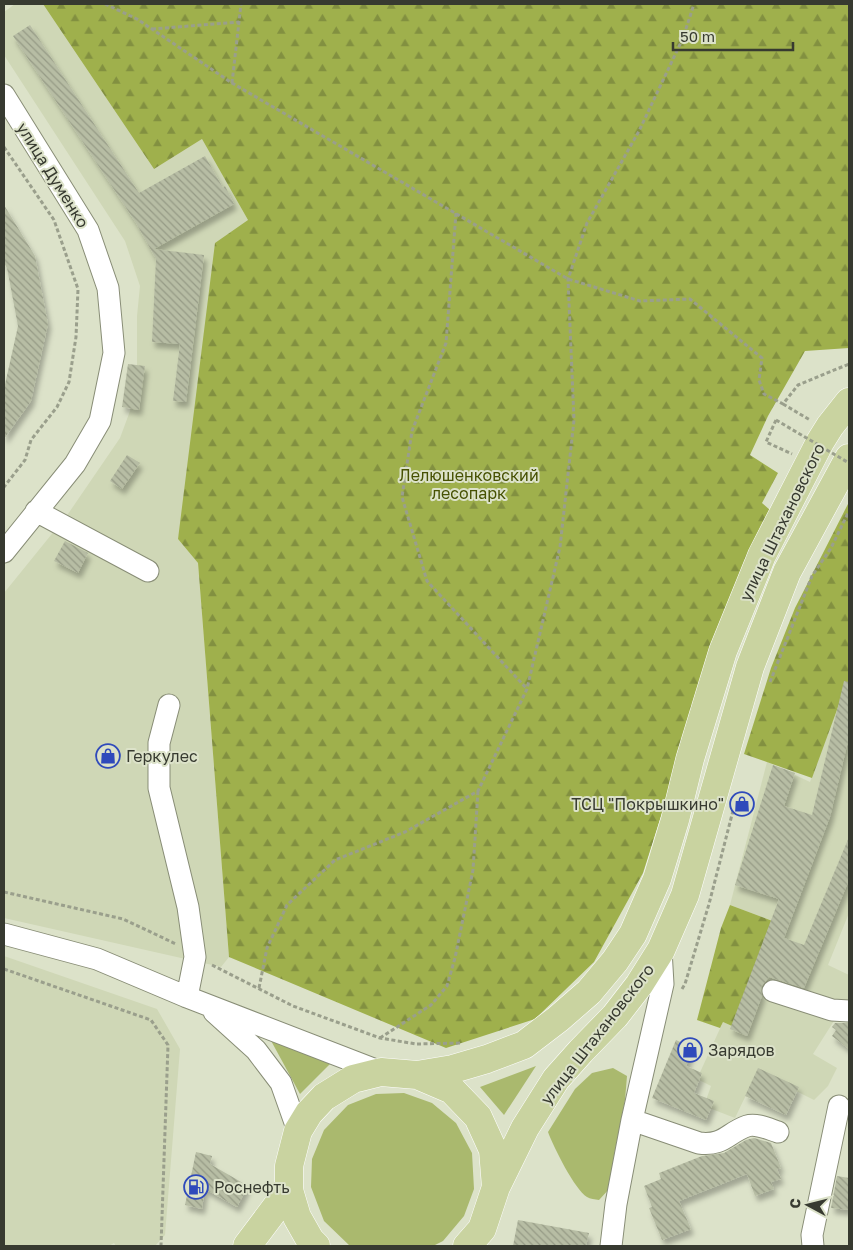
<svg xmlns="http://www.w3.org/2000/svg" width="853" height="1250" viewBox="0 0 853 1250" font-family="'Golos Text',sans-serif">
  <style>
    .built { fill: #cfd7b6 }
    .green { fill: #aab96e }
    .forest { fill: url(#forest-firs) }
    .building { fill: url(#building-back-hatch); filter: url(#shadow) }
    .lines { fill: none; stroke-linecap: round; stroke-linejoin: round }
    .minor-casing { stroke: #888d76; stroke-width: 23 }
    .major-casing { stroke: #fff; stroke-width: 29 }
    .path { stroke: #9a9f8c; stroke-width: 3; stroke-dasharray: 4 2.5; stroke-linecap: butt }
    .minor { stroke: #fff; stroke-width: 21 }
    .major { stroke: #c9d3a0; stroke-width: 28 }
    .path-bridge { stroke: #9a9f8c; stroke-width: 3; stroke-dasharray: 4 2.5; stroke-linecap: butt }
    .labels { text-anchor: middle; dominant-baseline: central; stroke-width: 4; stroke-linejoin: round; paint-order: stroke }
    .street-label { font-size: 16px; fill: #373a30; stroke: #dce2c9 }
    .park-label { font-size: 16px; fill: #465102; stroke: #dce2c9 }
    .poi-label { font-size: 16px; fill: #373a30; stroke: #dce2c9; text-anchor: start }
  </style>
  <defs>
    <pattern id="forest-firs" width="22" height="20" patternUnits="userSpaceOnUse" patternTransform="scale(1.25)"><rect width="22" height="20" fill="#9fb04c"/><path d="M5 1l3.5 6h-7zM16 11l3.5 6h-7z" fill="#829040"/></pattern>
    <pattern id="building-back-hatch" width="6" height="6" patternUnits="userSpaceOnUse" patternTransform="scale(1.25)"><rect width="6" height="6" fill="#b7bda4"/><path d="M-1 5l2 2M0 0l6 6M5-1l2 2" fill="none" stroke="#969b86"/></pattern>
    <filter id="shadow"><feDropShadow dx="3" dy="5.5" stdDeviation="2.5" flood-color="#0004"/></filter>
  </defs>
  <rect width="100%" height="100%" fill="#dce2c9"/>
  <path class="built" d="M15,4h28l111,165 48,-30 46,81 -70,319 20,24 31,394 -8,10 -217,-49v-325l64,-79 52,-76 10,-27 7,-41v-54l3,-30 -15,-45 -121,-186v-43z
    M845,687l4,1v225l-21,52 21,10v30h-5l-31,49 24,14 -9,18 -14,14 -42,-21 -26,16 -11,23 -31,-12 7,-20 -14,-7 26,-57 9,4 43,-104 -45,-17 37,-143 43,20z
    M4,956l153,53 23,40 -15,186 -10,11h-39l-2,-3 -5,3h-105z"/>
  <path class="green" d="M269,1037l61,27 -30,30z
    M536,1066l-32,49 -24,-28z
    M613,1068l14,8 -2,24 -11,55 -4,33 -11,12c-4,-1 -9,-1 -12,-3 -12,-7 -34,-51 -39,-65l27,-43 17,-16z
    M404,1093l28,10 24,20 16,30 2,36 -10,27 -21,25 -10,5h-83l-26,-25 -13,-34 1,-28 12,-29 24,-25 28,-11z"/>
  <path class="forest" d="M43,4h806v344l-44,3 -37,65 -18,39 28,18 -16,30 8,7 -37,79 -90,284 -49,89 -59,57 -89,29 -217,-91 -31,-394 -20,-24 37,-296 33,-23 -46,-81 -48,30z
    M849,502v186h-4l-33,90 -68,-24 27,-86 24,-60z
    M730,905l45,17 -43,104 -9,-4 -3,6 -23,-8 24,-92z"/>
  <path class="building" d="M30,25l109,168 66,-37 18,32 2,-2 9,18 -80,45 50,6 -18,147 -13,-1 7,-57 -28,-2 4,-83 -20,-36 -123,-187z
    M4,205l31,51 13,68 -17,77 -27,38v-50l14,-63 -11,-58 -3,-5z
    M128,364l17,2 -6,44 -17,-3z
    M127,455l13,8 -18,26 -12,-8z
    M65,541l23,12 -10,20 -24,-12z
    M844,681l5,1v55l-19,80 -46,121 20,7 45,-108v43l-45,108 -35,-11 -8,10 1,9 -15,40 -17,-7 49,-130 -44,-14 38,-120 22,8 -11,33 28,9z
    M835,1023h14v26l-17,-13 4,-6 -4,-3z
    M676,1040l17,8 -7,18 16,7 -8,20 20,8 -8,19 -54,-22z
    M758,1068l41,19 -13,28 -41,-19z
    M754,1138l17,5 10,25 -4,1 4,10 -10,3 3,7 -19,7 -8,-22 -68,27 12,28 -29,11 -13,-32 3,-1 -8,-21 17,-7 -2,-6 43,-17 22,-3 22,-13z
    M196,1152l16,4 -2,8 38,22 -11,21 -32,-18 -3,20 -17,-4z
    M837,1176l12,2v32l-18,-2z
    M518,1220l71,13 -3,13h-73z"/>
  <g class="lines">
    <g class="minor-casing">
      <path id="minor" d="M4,95l84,135 20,58 6,65 -14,68 -25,43 -71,88
        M36,511l112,60
        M169,705l-10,38v45l29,119 7,50 -8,40
        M4,934l93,25 90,38 194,75
        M773,991l59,19 17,1
        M214,1012l42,38 25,33 17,48
        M632,1120l67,23c25,3 28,-10 48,-17 9,-3 22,3 31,6
        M611,1246l5,-42 16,-84 31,-136 -2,-34
        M813,1246l-1,-11 27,-129"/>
    </g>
    <g class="major-casing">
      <path id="major" d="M417,1075l36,-6 34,-10 37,-14 34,-26 31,-27 26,-31 18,-27 24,-55 18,-59 15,-61 33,-108 39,-96 58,-113 10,-16 19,-24
        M496,1187l29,-59 31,-49 25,-28 34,-35 24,-31 22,-35 24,-55 65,-228 37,-95 62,-114
        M247,1246l42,-56
        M316,1246l-6,-6 -13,-23 -8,-27v-24l9,-35 11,-18 15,-16 29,-18 28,-7 36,3 35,15 26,27 15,33 3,37 -14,42 -15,17"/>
    </g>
    <path class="path" d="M105,4l32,15 95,64 336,196 72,22 50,-2 72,59 -3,22 5,14 19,10 15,-19 51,-21
      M152,29l87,-7
      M232,83l9,-79
      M4,147l50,73 24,69 -2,48 -7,45 -12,25 -26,33 -6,20 -21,27
      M456,213l-10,130 -34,88 -10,66 25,84 100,108
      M783,404l27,16
      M776,420l-10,22 26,12
      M770,682l42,-106 19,-28 18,-37
      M4,892l119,27 53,25
      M212,965l81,41 87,32 36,6 46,-1
      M4,969l147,51 17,25 -7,201
      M259,988l8,-40 20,-43 48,-45 70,-28 73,-41 49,-102 33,-142 14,-127 -6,-141 19,-56 52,-92 44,-93 11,-34
      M682,989l3,-5 24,-80 26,-101
      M380,1038l51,-33 16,-19 8,-28 18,-88 5,-79"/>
    <use href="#minor" class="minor"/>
    <use href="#major" class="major"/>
    <path class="path-bridge" d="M776,420l73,43"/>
  </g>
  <defs>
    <g id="shop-ring" transform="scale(1.25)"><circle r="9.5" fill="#dce2c9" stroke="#2f4abb" stroke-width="1.5"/><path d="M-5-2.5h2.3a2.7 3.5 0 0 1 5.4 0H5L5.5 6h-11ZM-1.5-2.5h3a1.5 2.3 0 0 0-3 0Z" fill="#2f4abb"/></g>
    <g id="fuel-ring" transform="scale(1.25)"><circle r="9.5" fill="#dce2c9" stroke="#2f4abb" stroke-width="1.5"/><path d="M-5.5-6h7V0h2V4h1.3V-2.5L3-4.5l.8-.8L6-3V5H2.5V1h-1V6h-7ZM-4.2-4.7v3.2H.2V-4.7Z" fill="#2f4abb"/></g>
  </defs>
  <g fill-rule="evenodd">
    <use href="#shop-ring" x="108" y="756"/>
    <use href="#shop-ring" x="742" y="804"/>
    <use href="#shop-ring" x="690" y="1050"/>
    <use href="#fuel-ring" x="196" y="1187"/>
  </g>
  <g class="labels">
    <g class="street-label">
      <text transform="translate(53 175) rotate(58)">улица Думенко</text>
      <text transform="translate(782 522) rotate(-64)">улица Штахановского</text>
      <text transform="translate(597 1034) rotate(-52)">улица Штахановского</text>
    </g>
    <g class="park-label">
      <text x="469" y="475">Лелюшенковский<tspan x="469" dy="18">лесопарк</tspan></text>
    </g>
    <g class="poi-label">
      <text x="126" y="756">Геркулес</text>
      <text x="724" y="804" text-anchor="end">ТСЦ "Покрышкино"</text>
      <text x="708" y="1050">Зарядов</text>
      <text x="214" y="1187">Роснефть</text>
    </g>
  </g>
  <rect width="853" height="1250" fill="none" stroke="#373a30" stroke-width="10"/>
  <g transform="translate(808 1205) rotate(277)" stroke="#dce2c9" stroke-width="4" paint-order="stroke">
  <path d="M0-4L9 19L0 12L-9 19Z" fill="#373a30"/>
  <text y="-8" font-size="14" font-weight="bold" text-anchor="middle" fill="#373a30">С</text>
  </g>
  <path d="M673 42v8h120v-8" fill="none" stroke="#373a30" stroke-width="2.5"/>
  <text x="680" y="42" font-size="15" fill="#373a30" stroke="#dce2c9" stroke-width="4" paint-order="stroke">50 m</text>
</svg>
